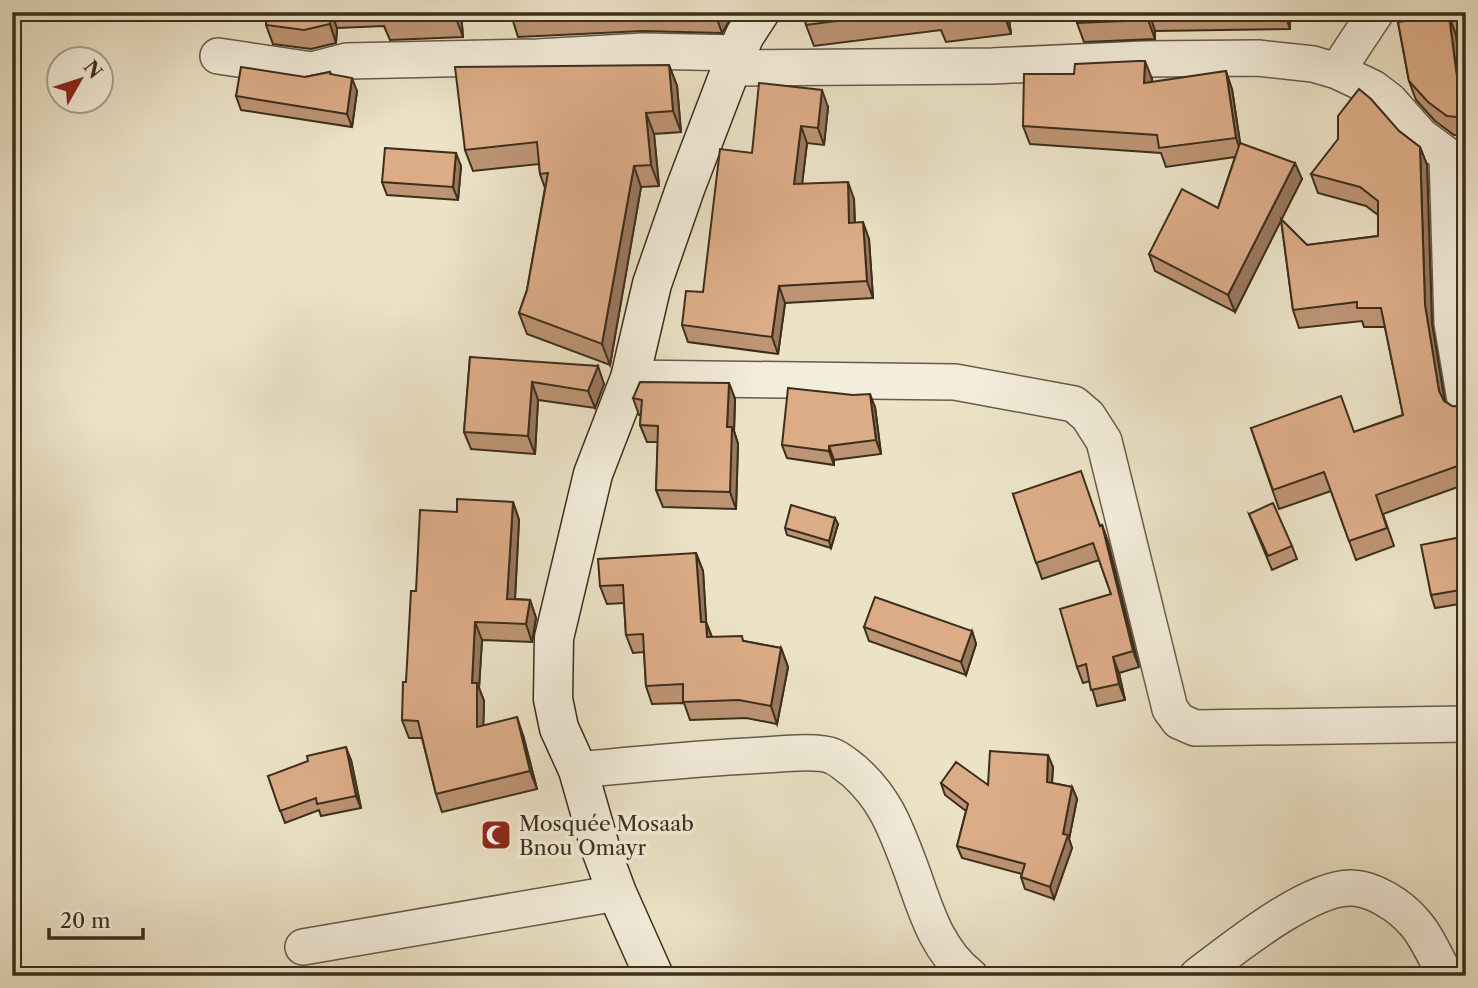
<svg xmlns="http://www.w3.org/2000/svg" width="1478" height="988" viewBox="0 0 1478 988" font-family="'Libre Caslon Text',serif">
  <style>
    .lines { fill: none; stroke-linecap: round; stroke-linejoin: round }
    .street-casing { stroke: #685b48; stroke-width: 38 }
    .secondary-casing { stroke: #3c2e1d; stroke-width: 41 }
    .street { stroke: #f3eddb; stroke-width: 35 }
    .secondary { stroke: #f3eddb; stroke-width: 38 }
    .wall { fill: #bd9474; stroke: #3c2e1d; stroke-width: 2 }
    .shaded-wall { fill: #9a785e; stroke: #3c2e1d; stroke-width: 2 }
    .building { fill: #dcac87; stroke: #3c2e1d; stroke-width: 2 }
    .labels { text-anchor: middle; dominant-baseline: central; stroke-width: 7; stroke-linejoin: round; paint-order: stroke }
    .poi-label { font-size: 21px; fill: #3c2e1d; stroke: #f3eddb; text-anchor: start }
  </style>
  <rect width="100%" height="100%" fill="#ece3c7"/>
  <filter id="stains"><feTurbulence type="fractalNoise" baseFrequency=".00286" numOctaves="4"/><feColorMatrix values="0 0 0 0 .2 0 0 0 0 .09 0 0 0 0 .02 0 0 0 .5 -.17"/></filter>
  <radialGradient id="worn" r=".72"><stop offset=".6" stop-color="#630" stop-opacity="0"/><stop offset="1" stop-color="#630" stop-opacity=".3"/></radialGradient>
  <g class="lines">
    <g class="street-casing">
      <path id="street" d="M218,56l94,14 35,-9 190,-4 107,-6 93,2
        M732,68l260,-2 152,-7 114,-1 55,6 24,7 36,17 17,13 31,35 45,33
        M1337,71l39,-59
        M1447,156l5,167 14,83
        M630,378l325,4 119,22 14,12 16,25 66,268 9,12 16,7 271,-4
        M578,770c62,-6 124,-12 186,-15 16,-1 54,-5 68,1 8,3 15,10 22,15 30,27 40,53 54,90 16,41 25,86 62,115
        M303,947l314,-54
        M1197,976c34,-26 114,-91 156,-88 21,1 47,18 60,33 13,13 23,38 33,55"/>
    </g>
    <g class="secondary-casing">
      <path id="secondary" d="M654,976l-37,-83 -17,-46 -22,-77 -19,-42 -6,-29 1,-61 39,-164 37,-96 22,-94 33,-95 52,-136 8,-18 15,-23"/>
    </g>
    <use href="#street" class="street"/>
    <use href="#secondary" class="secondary"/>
  </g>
  <path class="wall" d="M267,12h194l2,25 -73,3 -6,-14 -47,2 -1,15 -25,6 -38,-5 -7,-19z
    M513,12l219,4 -10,17 -79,-2 -125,6 -5,-16z
    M804,12h204l3,22 -65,8 -5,-12 -127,16 -8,-21z
    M1079,12h210l1,17 -135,2v8l-71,3 -7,-19z
    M1466,12v22l-10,1 5,41h5v60l-12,-1 -19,-14 -19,-21 -7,-19 -11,-59z
    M669,65l8,21 4,46 -27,2 5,52 -18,1 -31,178 -83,-31 -8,-21 8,-23 18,-102 -5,-14 -1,-10 -66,7 -8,-21z
    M330,72l1,2 26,17 -5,36 -111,-17 -5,-14 69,-19z
    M1152,79v3l80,7 8,54 62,36 -21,40 26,26 71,-9v-21l-12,-9 -48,-13 -7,-19 88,-43 21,16 7,18 5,159 13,77 7,5 10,1 4,-1v78l-83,30 11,32 -38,14 -25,-69 -52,18 -28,-81 103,4 49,-17 -18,-88h-21l-2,-6 -63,7 -6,-18 -12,-90 -46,92 -80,-41 -6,-17 69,-46 17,-51 -69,10 -5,-14 -131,-9 -7,-18z
    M828,107l-4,38 -17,-2 -5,41 52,15 1,24 14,16 4,59 -88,5 -7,51 -90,-12 -6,-17 21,-33 49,-139z
    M461,166l-3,34 -71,-5 -5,-13z
    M470,357l134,27 -9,24 -57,-8 -3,54 -64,-5 -7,-17z
    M729,383l6,16 -1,32 4,13 -2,65 -73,-2 -7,-17 2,-48h-11l-7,-17 1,-10h-2l-6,-17z
    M875,407l6,47 -47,6v5l-47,-7 -5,-13z
    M1013,494l87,32 2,-1 6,17 31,125 -20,6 6,27 -28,6 -7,-25 -7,2 -6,-16 34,-73 -12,-34 -57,19z
    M513,502l6,18 -4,79 15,1 6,18 -4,24 -50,-2 -3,48 5,13 -1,24 40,10 14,54 -95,23 -6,-18 -14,-56h-13l-7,-18 14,-129 41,-79z
    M1249,514l43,32 5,13 -25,11z
    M838,524l-7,24 -44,-13 -2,-7z
    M1466,536v67l-31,5 -4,-13z
    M696,553l7,18 3,51 6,15 32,4 37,7 7,19 -11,57 -31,-6 -56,2 -6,-17 -32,1 -6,-18 -2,-34 -11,1 -7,-18 -2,-32 -17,1 -7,-18z
    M864,627l108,4 4,13 -10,31 -97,-34z
    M351,760l10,48 -40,8 -2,-6 -34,13 -17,-47z
    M1053,767l-1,16 20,4 5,12 -8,40 3,9 -18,51 -29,-10 -4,-12 1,-3 -60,-16 -5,-12 9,-35 -21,-16 -4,-12 47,2z"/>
  <path class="shaded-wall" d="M330,12h1l6,16 -1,15 -6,-19z
    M455,12h6l2,25 -7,-19z
    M719,12h12l1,4 -10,17 -6,-17z
    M1003,12h5l3,22z
    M1149,12l6,19v8l-7,-19z
    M1284,12h5l1,17z
    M1449,16l7,19 8,61 -7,-19z
    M1145,61l7,18 -2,22 -6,-18z
    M669,65l8,21 4,46 -8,-21z
    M1226,71l6,18 10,67 -6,-18z
    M352,78l5,13 -5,36 -5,-13z
    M822,90l6,17 -4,38 -6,-17z
    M646,113l8,21 5,52 -8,-21z
    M801,126l6,17 -7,58 -6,-17z
    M1420,147l7,18 5,159 14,85 -7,-18 -14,-86z
    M456,153l5,13 -3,34 -5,-13z
    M1295,163l7,16 -67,133 -7,-17z
    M634,166l7,21 -31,178 -8,-21z
    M848,182l6,17 1,41 -6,-17z
    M863,222l6,17 4,59 -6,-17z
    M779,286l6,17 -7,51 -6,-17z
    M598,366l6,18 -9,24 -7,-17z
    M532,382l6,18 -3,54 -7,-18z
    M729,383l6,16 -1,32 4,13 -2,65 -6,-17 -3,-65z
    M870,394l5,13 6,47 -5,-14z
    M829,446l5,14v5l-5,-14z
    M513,502l6,18 -5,97 -7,-18z
    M835,518l3,6 -7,24 -2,-7z
    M1102,525l6,17 31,125 -6,-16z
    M696,553l7,18 4,63 -1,-12 7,18 1,16 -13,-34z
    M530,600l6,18 -4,24 -6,-18z
    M475,622l7,18 -3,48 5,13 -1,43 -6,-17 -5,-44z
    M972,631l4,13 -10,31 -5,-13z
    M781,648l7,19 -11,57 -6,-18z
    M1113,657l6,16 6,27 -6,-16z
    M517,717l6,18 14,54 -7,-18z
    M346,747l5,13 10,48 -5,-12z
    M1048,755l5,12 -2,27 -4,-12z
    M1072,787l5,12 -8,40 3,9 -18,51 -4,-12 13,-53z"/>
  <path class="building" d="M267,12h63v12l-26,6 -38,-5z
    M382,12h73l1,6 -73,3z
    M513,12h206l-3,4 -79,-1 -124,6z
    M804,12h103l-101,13z
    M937,12h66v1l-65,8z
    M1079,12h69v8l-71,3z
    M1420,12h46v3l-17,1 8,61 9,-1v42l-19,-2 -19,-14 -19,-21 -11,-59 23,-3z
    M1138,61h7l-1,22 82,-12 10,67 -77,10 -2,-13 -134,-9 1,-52h50l1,-10z
    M669,65l4,46 -27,2 5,52 -17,1 -32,178 -83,-31 8,-23 21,-117 -8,1 -3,-32 -72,8 -10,-83z
    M241,67l64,10 25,-5v2l22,4 -5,36 -111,-18z
    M759,83l63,7 -4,38 -17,-2 -7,58 54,-2 1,41 14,-1 4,59 -88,5 -7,51 -90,-12 4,-34 17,1 17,-143 32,4z
    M1359,89l12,10 28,32 21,16 5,158 14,86 5,10 8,5 10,1 4,-1v57l-90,32 11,33 -38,13 -25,-69 -51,18 -22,-62 90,-32 13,36 49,-17 -22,-107h-24v-6l-64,8 -12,-91 26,26 71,-9v-35l-18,-14 -49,-13 27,-35v-23z
    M1240,143l55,20 -67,132 -79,-41 33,-65 36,19z
    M385,148l71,5 -3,34 -71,-5z
    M1463,180h3v73z
    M470,357l128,9 -10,25 -56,-9 -4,54 -64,-4z
    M640,382l89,1 -2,44h5l-2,65 -74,-2 2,-64 -18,-1 2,-25 -9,-2z
    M788,388l65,7 17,-1 6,46 -47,6v5l-47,-6z
    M1081,471l19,55 2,-1 31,126 -20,6 6,27 -28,6 -5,-26 -9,3 -17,-58 51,-15 -18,-51 -57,20 -23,-69z
    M457,499l56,3 -6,97 23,1 -4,24 -51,-2 -3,61h5v44l40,-10 13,54 -94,23 -18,-73 -16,-1 1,-38h3l5,-91h5l4,-81 37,2z
    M1273,503l19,43 -24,10 -19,-42z
    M791,505l44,13 -6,23 -44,-13z
    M1466,536v53l-35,6 -10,-50z
    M696,553l5,69h5l1,15 35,-1 1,5 38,7 -10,58 -32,-6 -56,2v-18l-37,2 -3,-52 -17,1 -3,-50 -23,1 -2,-27z
    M875,597l97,34 -11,31 -97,-35z
    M346,747l10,49 -39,8 -1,-6 -36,13 -12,-35 40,-15 -1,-5z
    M990,751l58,4 -1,27 25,5 -9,47 5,1 -18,52 -29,-10 4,-13 -68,-18 11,-42 -27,-21 15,-21 32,23z
    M439,970l1,6h-56z"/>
  <defs>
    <g id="mosque-square" transform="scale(1.575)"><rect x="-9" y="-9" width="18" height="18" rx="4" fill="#8f2418" stroke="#f3eddb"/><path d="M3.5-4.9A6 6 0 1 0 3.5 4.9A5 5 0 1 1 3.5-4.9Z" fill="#fff"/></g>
  </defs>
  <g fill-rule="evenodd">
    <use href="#mosque-square" x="496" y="835"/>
  </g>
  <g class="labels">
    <g class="poi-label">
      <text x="519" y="823">Mosquée Mosaab<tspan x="519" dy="24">Bnou Omayr</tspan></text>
    </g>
  </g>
  <rect width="1478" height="988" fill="none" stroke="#ece3c7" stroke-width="42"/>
  <rect x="14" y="14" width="1450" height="960" fill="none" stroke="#3c2e1d" stroke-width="3.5"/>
  <rect x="21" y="21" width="1436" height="946" fill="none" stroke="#3c2e1d" stroke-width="2"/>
  <g transform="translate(80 80) rotate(51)"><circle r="33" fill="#f3eddb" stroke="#aaa18f" stroke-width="2"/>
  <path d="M0-5L12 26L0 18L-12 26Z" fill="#8f2418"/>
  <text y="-10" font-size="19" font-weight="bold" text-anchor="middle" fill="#3c2e1d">N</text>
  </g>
  <path d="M49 928v10h94v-10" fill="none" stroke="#3c2e1d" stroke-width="3.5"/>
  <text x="60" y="928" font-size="21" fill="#3c2e1d" stroke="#f3eddb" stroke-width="5" paint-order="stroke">20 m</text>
  <rect width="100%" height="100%" filter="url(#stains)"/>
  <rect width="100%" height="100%" fill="url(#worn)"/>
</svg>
